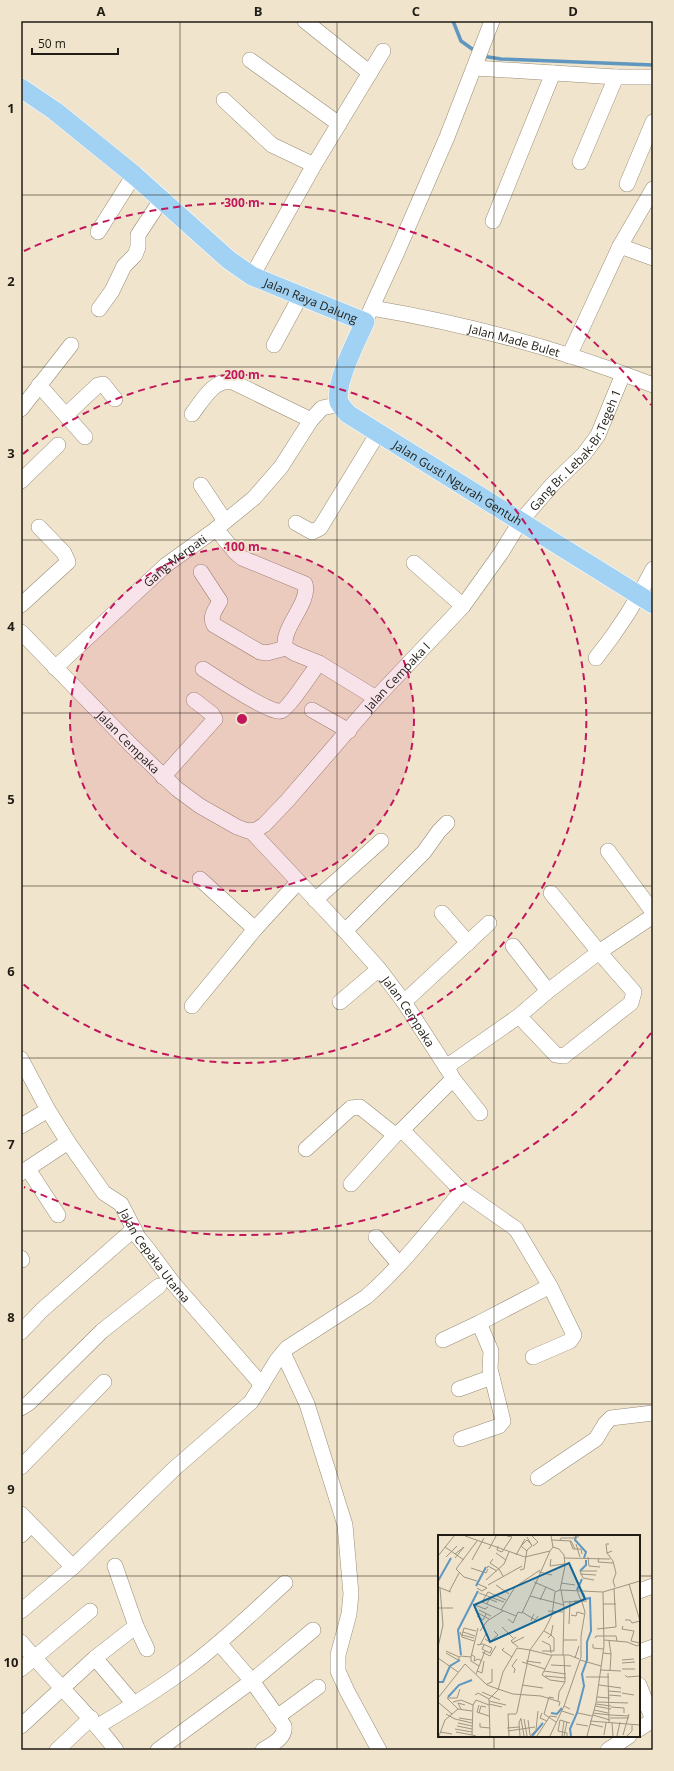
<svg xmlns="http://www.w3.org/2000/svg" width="674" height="1771" viewBox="0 0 674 1771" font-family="'Open Sans',sans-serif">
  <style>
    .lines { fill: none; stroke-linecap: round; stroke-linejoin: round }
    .stream { stroke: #5f97c0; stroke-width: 3.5 }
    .minor-casing { stroke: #988d76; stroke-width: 16 }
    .major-casing { stroke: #fff; stroke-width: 20 }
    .minor { stroke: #fff; stroke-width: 15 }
    .major { stroke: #a1d2f4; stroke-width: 19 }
    .grid { fill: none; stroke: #211d14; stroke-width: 1; stroke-opacity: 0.55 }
    .ring { fill: none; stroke: #c2185b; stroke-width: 2; stroke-dasharray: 7 5 }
    .labels { text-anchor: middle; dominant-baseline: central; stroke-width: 3.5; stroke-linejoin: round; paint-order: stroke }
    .street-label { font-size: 12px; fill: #211d14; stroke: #f0e4cc }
    .inset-river { fill: none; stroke: #5f97c0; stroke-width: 2 }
    .inset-road { fill: none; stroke: #9d9482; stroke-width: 1 }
    .view { fill: #116697; fill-opacity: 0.15; stroke: #116697; stroke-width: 2 }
    .inset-edge { fill: none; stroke: #211d14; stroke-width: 2 }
    .centre { fill: #c2185b; stroke: #f0e4cc; stroke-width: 2 }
    .ring-label { font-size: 12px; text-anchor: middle; font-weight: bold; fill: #c2185b; stroke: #f0e4cc; stroke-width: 3.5; stroke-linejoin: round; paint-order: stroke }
    .neatline { fill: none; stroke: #211d14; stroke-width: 1.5 }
    .grid-label { font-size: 13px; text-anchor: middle; font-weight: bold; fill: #211d14 }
  </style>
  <rect width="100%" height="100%" fill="#f0e4cc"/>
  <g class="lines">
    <path class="stream" d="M453,21l8,20 14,10
      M482,56l19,3 152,6"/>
    <g class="minor-casing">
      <g id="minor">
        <path d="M305,21l65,52"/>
        <path d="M250,60l89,64"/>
        <path d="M475,68l141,9h37"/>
        <path d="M224,100l48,45 42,20"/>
        <path d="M580,162l36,-85"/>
        <path d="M627,184l26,-62"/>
        <path d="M493,221l60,-148"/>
        <path d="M98,232l36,-57"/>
        <path d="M620,246l33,12"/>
        <path d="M252,276l62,-111 69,-114"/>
        <path id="s1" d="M372,308c95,16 191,42 281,77"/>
        <path d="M99,309l13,-18 12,-25 11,-11 3,-8v-12l23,-35"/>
        <path d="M365,322l33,-72 49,-113 45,-116"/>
        <path d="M274,345l26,-48"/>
        <path d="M569,356l51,-110 33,-57"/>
        <path d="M39,385l46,52"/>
        <path d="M21,409l50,-64"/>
        <path d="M192,414c10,-13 22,-36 41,-32l78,38"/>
        <path d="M66,415l32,-30 5,-1 12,15"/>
        <path d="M21,481l37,-36"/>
        <path d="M201,485l24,36"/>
        <path d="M296,523l16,9 8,-4 58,-95"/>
        <path d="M216,529l19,23 7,6 63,26c6,19 -26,46 -19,64l8,5 25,10 57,35"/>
        <path d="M414,563l49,43"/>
        <path d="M201,572l19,29c-4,8 -11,15 -6,24l46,27 7,1 19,-5"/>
        <path d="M21,605l47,-43 -4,-9 -25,-26"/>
        <path id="s2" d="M21,632l111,114 45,43 23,17 37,21 11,4 8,-1 8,-5 23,-24 89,-103 87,-92 38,-53 19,-31 32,-37 32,-31 14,-19 25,-61"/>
        <path d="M596,658c23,-29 40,-55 57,-89"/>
        <path id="s3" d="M55,668l111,-103 50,-36 38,-31 27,-31 30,-47 11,-12 18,-4"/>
        <path d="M203,669c11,7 69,46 78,42 8,-3 31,-39 38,-48"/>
        <path d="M312,710l37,21"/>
        <path d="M163,777l52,-58 -3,-5 -18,-14"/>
        <path id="s4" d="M251,831l94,100 34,38 25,33 46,71 3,6 -51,51 60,61 54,38 34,57 -71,37 -36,17"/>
        <path d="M608,851l45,61"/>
        <path d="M200,879l55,50"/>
        <path d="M551,893l48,59 54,-36"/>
        <path d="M315,900l66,-59"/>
        <path d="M442,913l26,30"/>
        <path d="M345,931l79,-79 15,-21 8,-8"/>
        <path d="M513,946l35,45"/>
        <path d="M340,1002l39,-33"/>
        <path d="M404,1002l85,-79"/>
        <path d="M192,1006l63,-77 43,-47"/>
        <path id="s5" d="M21,1059l27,51 20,32 36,51 17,11 17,33 9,11 26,35 89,102"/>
        <path d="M446,1067l73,-51 29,-25 51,-39 35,40 -3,11 -67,53 -8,-1 -37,-39"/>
        <path d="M453,1079l27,34"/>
        <path d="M21,1126l27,-16"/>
        <path d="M306,1149l45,-41 9,-1 35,28"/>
        <path d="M28,1169l30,46"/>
        <path d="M21,1173l47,-31"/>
        <path d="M351,1184l44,-49 7,-5"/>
        <path d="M376,1237l23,27"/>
        <path d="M21,1258l1,2"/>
        <path d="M21,1332l21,-22 92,-81"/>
        <path d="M283,1353l24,51 38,121 6,69 -2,20 -11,41v16l9,20 32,59"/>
        <path d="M533,1357l37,-16 4,-6 -24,-49"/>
        <path d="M459,1389l33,-12"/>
        <path d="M21,1408l8,-5 73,-72 57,-45"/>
        <path d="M461,1439l38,-13 4,-5 -13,-52 1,-18 -12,-28"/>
        <path d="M21,1467l83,-85"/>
        <path d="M538,1478l58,-39 9,-15 6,-6 42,-5"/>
        <path d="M21,1514l52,53"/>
        <path d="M21,1535l7,-7"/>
        <path d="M639,1591l14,-5"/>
        <path d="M21,1611l52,-44 102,-99 76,-66 26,-42 10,-12 79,-51c36,-31 65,-70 96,-106"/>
        <path d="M136,1626l11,23"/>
        <path d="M21,1642c30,37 66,69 95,108"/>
        <path d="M219,1643l33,38 32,45c2,12 -12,18 -21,24"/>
        <path d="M639,1652l14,-5"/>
        <path d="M95,1658l39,46"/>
        <path d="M21,1669l69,-58"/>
        <path d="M639,1685l14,35"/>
        <path d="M277,1717l41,-30"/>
        <path d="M21,1726l74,-68 41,-32 -21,-60"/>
        <path d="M98,1726c32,-19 63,-38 92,-60 34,-25 64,-55 95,-83"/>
        <path d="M639,1729l14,-9"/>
        <path d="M57,1750l34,-32"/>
        <path d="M158,1750l94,-69 61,-51"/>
        <path d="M608,1750l21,-14"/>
      </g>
    </g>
    <g class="major-casing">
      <g id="major">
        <path id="s6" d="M21,88l34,23 79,64 95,85 23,16 113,46c-8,17 -31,62 -26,80 2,4 6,9 9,12l305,190"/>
      </g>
    </g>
    <use href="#minor" class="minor"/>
    <use href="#major" class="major"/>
  </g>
  <path class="grid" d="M180,21v1729M337,21v1729M494,21v1515M21,195h632M21,367h632M21,540h632M21,713h632M21,886h632M21,1058h632M21,1231h632M21,1404h632M21,1576h418M639,1576h14M494,1736v14"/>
  <circle cx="242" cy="719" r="172" fill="#c2185b" fill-opacity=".12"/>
  <g class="ring">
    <circle cx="242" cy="719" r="172"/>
    <path d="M23 454A344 344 0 1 1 23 984"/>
    <path d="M651 1033A516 516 0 0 1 24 1187M24 251A516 516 0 0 1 651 405"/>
  </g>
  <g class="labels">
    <g class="street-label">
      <text stroke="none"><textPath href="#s6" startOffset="362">Jalan Raya Dalung</textPath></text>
      <text stroke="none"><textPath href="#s1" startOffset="146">Jalan Made Bulet</textPath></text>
      <text stroke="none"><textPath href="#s2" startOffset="811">Gang Br. Lebak-Br.Tegeh 1</textPath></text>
      <text stroke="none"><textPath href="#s6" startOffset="650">Jalan Gusti Ngurah Gentuh</textPath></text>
      <text stroke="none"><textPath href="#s3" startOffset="161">Gang Merpati</textPath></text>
      <text stroke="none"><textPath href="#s2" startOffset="521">Jalan Cempaka I</textPath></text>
      <text stroke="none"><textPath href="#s2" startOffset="154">Jalan Cempaka</textPath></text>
      <text stroke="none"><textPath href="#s4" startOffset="240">Jalan Cempaka</textPath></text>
      <text stroke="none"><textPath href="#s5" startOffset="240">Jalan Cepaka Utama</textPath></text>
    </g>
  </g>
  <g transform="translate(438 1535)">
    <rect width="202" height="202" fill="#f0e4cc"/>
    <path class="inset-river" d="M138,1l-1,4 11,12 -2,6M142,36l6,-6v-5M0,46l13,-23M38,51l10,-19M139,55l5,-11M23,120l-3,-25 20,-39M0,147h5l7,-16 10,-6M10,162l11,-12 13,-5M113,178l6,1 5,-6M94,201l11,-13M133,201l-1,-7 7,-16 7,-27 -2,-12 5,-14v-18l4,-11 -1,-33 -5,1 -2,-6"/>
    <path class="inset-road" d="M27,1l60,21 25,-6 3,-4M94,1l6,6 -5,4M114,5l19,1 4,8M122,5l1,-2h15l3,-2M39,6l-21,28 8,8 13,4M132,6l3,8h8l1,5M138,9l4,13M60,11l-1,4 5,2 10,-15 -5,-1M7,12l19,13M51,14l7,-13M89,16l-6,-5 6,-6 5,5M112,16l-20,45 34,9M174,16l-5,2 6,8 3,12 -3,8 2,6M58,18l10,7M169,18l-1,-9h3M78,20l9,-16M0,21l16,-20M8,22l11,-11M150,22l1,9 11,1M17,23l9,-11 -9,7M126,23l46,1M161,23l-1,4 15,1M55,24l-3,4 9,6 4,7M113,24l-1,7 14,-2M34,25l12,-22M33,33l15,5 2,-4M49,33l1,-2 9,5M82,35l4,-1 3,-19 5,-4 -5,-9M101,37l13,3M142,39l16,1M48,45l18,-16 5,-12M156,45l-11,-2 -3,-7h17M96,47l21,9M123,48l14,2M191,49l11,37M50,50l34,-19M58,50l13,9M0,52l13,5M39,53l5,3 5,-3 -9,-4M176,53l2,39M122,55l43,2M123,55l3,17 -1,48M11,57l10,-19M41,58l25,9M68,65l-18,-8 -6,10 34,14M102,65l6,-13M136,66h7l-4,-11M125,67l24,-1M35,69l12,5 3,-2M49,69l2,-5 8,3M165,69h13M0,73h15M41,75l12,6M63,75l14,-23 25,-17M110,76l15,1M84,77l10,6 -1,3M40,78l11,6M96,79l-2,4 3,2 3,-4M133,80l5,1 1,-4 7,2M39,81l6,4 3,-6M70,84l5,4 5,-11 4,1 8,-17M187,85h5l2,3 8,-2M131,89l1,-22M185,91l-1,3 12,2 -3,10 9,2M64,92l11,11M40,93l-7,29v4l8,5M159,94l19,-2M42,96l7,-10 16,-10M106,96l7,4 2,-10M22,97l2,5 12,4M25,97l12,4M78,102l-5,4 7,6M36,103l-12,-3 2,-7 12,3M157,103l1,-2h20l1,5M47,104l5,3 8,-7 -4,-4M125,105h14M166,105l23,2 10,4 3,-2M104,106l8,4 1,8M74,108l12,-6M39,109l1,1 4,-1h1l9,4 -2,5 -8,-4 2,-4M155,109v4l10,1M42,110l6,-11M0,112l5,-22 -3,-37M66,113l-2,2 10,7M8,116l13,6M104,116h12v-13l-3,-3 -3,3M44,117l8,4 6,-10M8,118l12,7 2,-4 11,1M165,118l8,1 -2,-13M34,120l3,2 -1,4 4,-2 4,2M0,123l20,14M137,123l4,-12M142,125l21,6M184,125l12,-1M88,126l15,2M84,127l23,7M184,128l13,-1M113,130l20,1M184,134h13M163,135l20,1M39,136l5,2 2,-12M106,136l22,3M172,136l1,-17M76,138l1,-4 -3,-3 5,-7M170,138l1,50M38,139l9,-23M187,140l2,2 13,-1M107,141l21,2M148,142h23M112,145l15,2 -1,-27M112,145l-8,-5 10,-20M49,149l5,-2v-13M84,150l21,3M161,150l22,3M60,154l15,5 28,2 19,6 -1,4M170,156l13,1M44,157l18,8M184,158l12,2M37,160l3,-2 11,6M171,160l12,1M159,162l13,1M0,163l27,-34 22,21 11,4M9,163h10l3,-9M9,163l11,11M116,163l-5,-1 -5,17 12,8M51,166l17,4M120,166l1,-9 6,-10M0,167l14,12M15,167l8,-2 12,5M159,167l31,1M51,169l13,3M158,169l15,2M41,170l-2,7 12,4M126,171l17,-49v-21l4,-24 -3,-10M157,171l16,3M173,172l13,1v5M23,174l-3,-6 7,2M156,175l14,3M124,176l12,4M41,178l2,-7 5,1M104,178l-2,5 7,3M140,178l14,3M155,178l17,2M8,179l9,5 17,4M155,180l17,5M172,180l19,1M21,183l13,2M172,183h19M83,184l3,17M86,184l3,17M90,185l2,15M152,186l50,4M20,188l14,3M42,188v4l10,1M174,188l1,13M138,189l12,2M152,189l13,3M19,191l15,3M69,193l12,-1M17,194l17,3M70,196l27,-4M2,197l12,2M18,197l16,3M166,200l2,-12M185,200l6,-21M1,201l6,-16 13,-11 14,2M38,201l-4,-1 1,-30 3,-5 13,5M52,201l-1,-37 9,-9 5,-18 14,-24 13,2 15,-21 7,-14 3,-23 5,-2 5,-24 -1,-11 -5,-6 -6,-2 -2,-11M71,201l-1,-22h8l1,-2 13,-62 20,5h19l10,4M82,201l-1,-13 2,-5M92,201l6,-6 2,-19M99,201l13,-20 7,1M112,201l14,-30 6,3M124,201l2,-15M126,201l3,-14M129,201v-3l-9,-2 2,-11 10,3M149,201l9,-33 8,-57 -1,-54 37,-11M179,201l3,-14M189,201l5,-5v-6"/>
    <path class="view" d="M131,28l16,36 -95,43 -16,-37z"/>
    <rect width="202" height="202" class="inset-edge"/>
  </g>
  <circle cx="242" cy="719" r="6" class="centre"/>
  <g class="ring-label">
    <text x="242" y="207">300 m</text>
    <text x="242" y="379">200 m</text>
    <text x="242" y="551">100 m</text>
  </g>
  <rect width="674" height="1771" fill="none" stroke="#f0e4cc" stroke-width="44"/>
  <path d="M32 48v6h86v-6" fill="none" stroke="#211d14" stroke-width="2"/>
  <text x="38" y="48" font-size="12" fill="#211d14" stroke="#f0e4cc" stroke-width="3" paint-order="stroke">50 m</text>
  <rect x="22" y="22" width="630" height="1727" class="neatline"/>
  <g class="grid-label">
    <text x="101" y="16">A</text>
    <text x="258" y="16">B</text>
    <text x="416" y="16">C</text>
    <text x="573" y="16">D</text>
    <text x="11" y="113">1</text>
    <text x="11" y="286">2</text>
    <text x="11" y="458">3</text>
    <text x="11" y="631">4</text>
    <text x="11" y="804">5</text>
    <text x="11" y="976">6</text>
    <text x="11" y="1149">7</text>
    <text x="11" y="1322">8</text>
    <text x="11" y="1494">9</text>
    <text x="11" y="1667">10</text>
  </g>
</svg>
